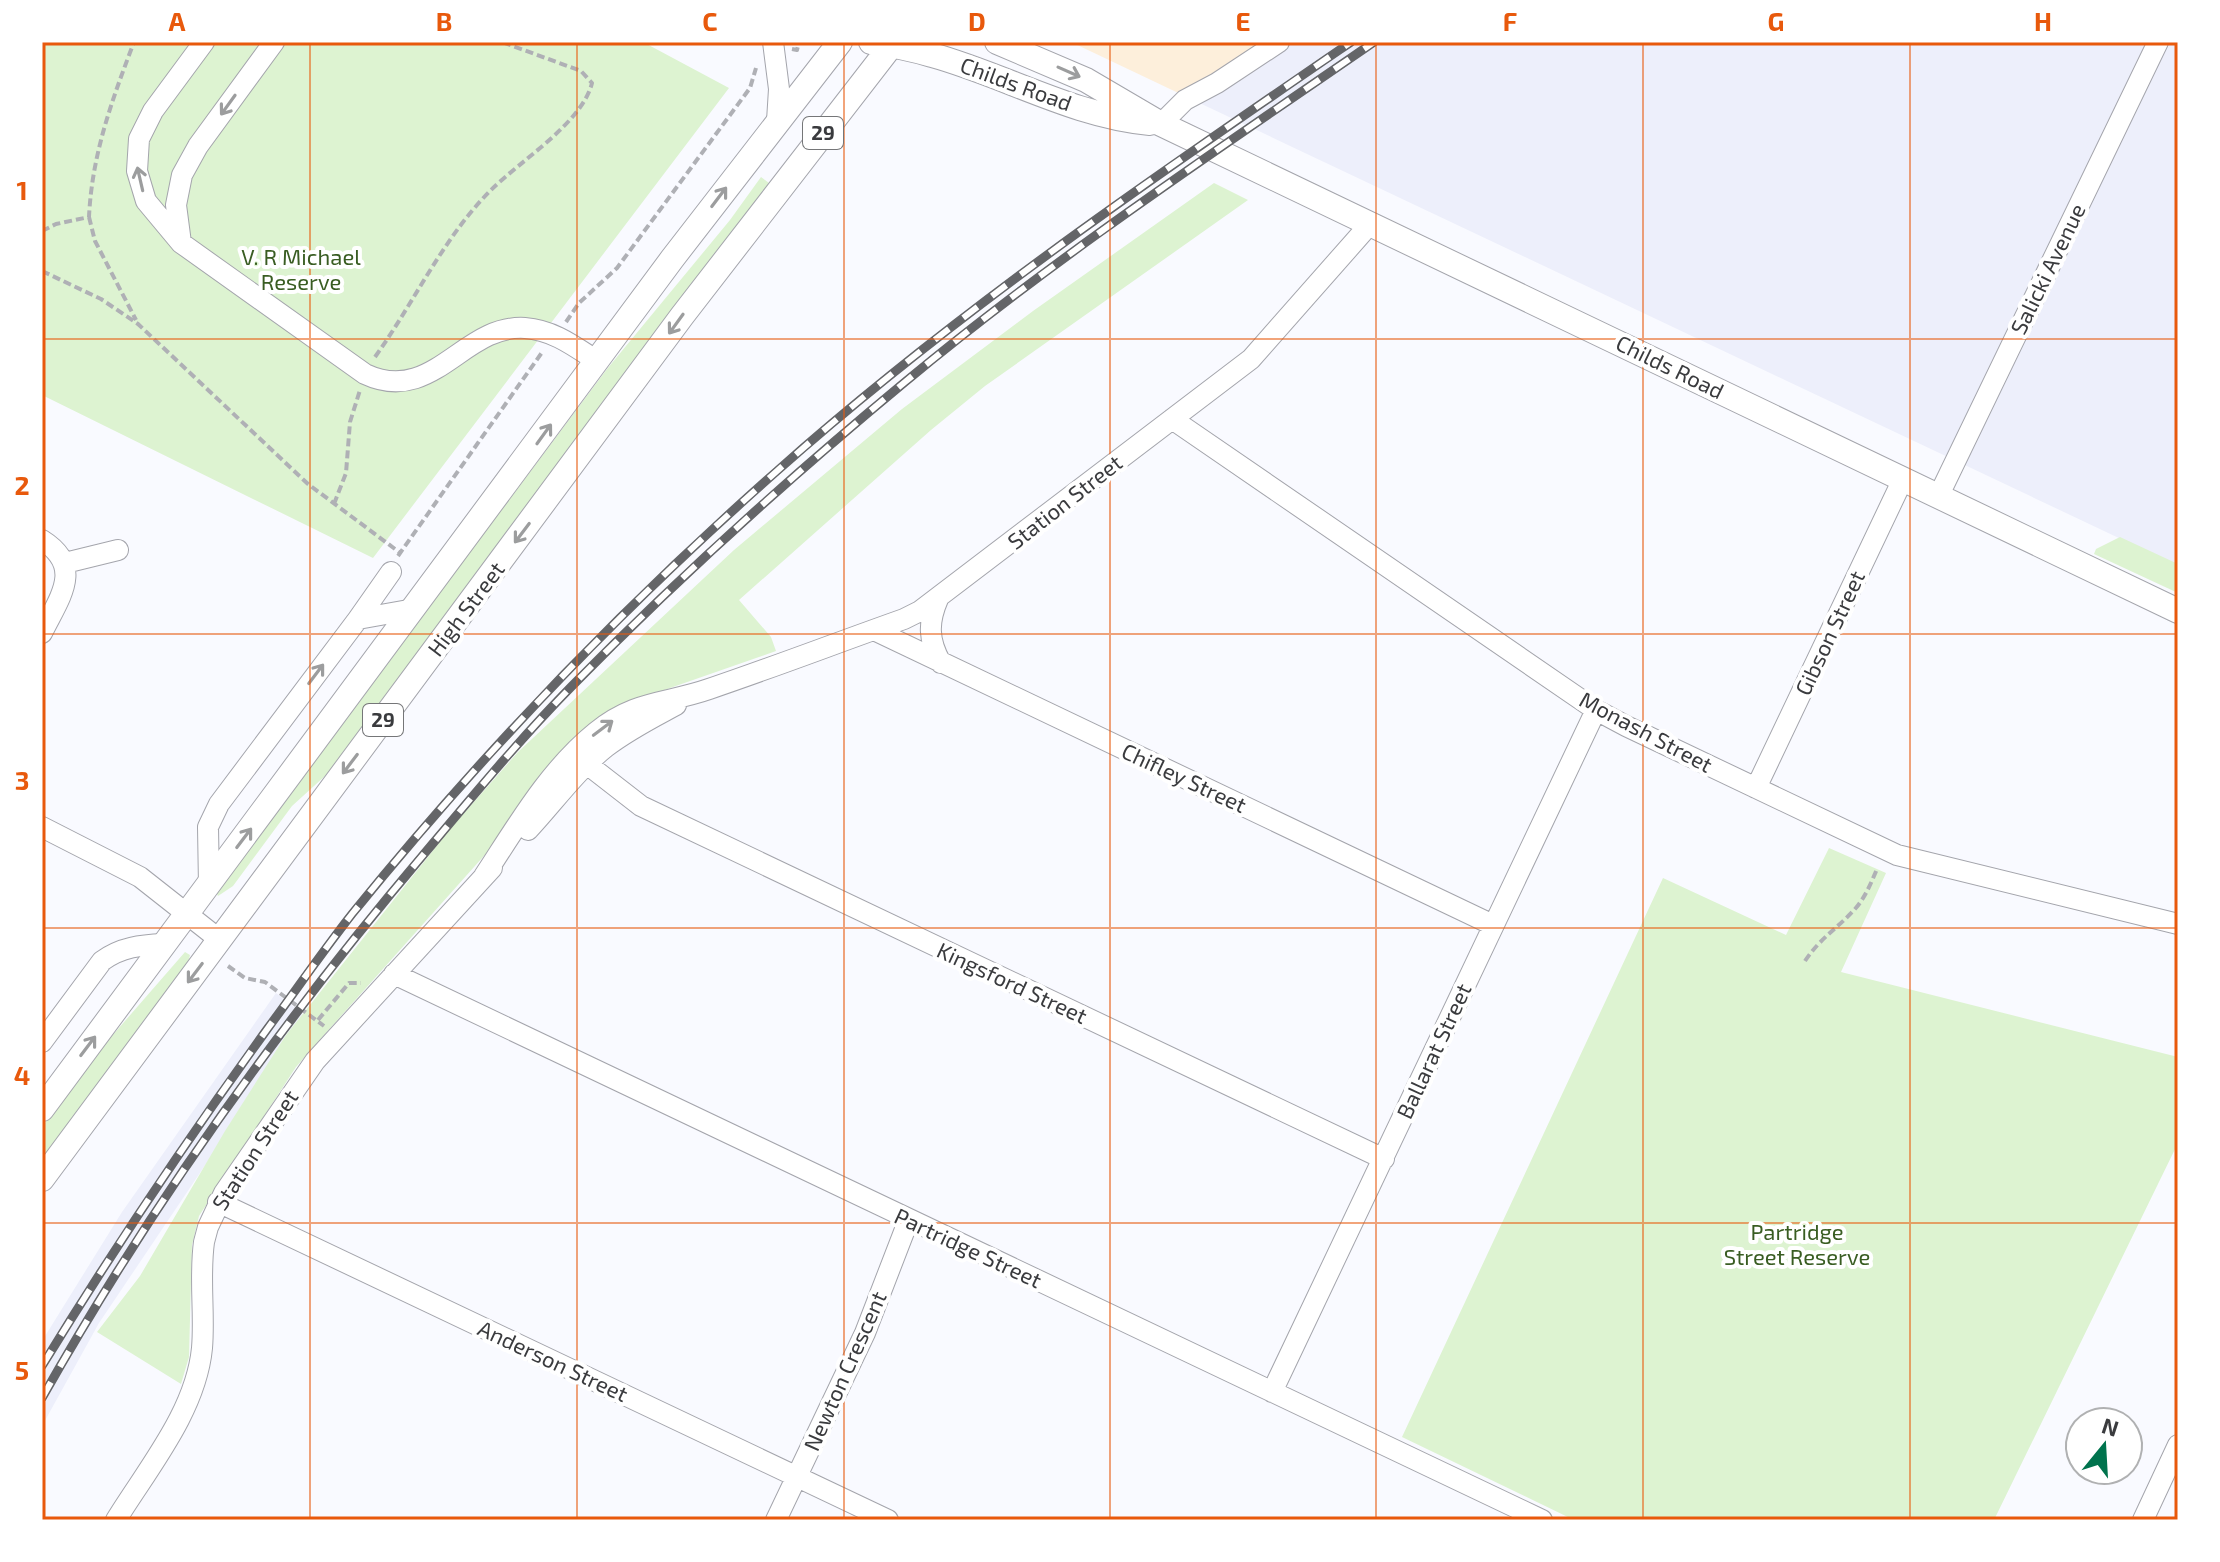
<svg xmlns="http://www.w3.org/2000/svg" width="2220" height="1562" font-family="'Exo 2',sans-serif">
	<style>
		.commercial { fill: #fdefdb }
		.built { fill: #edeffb }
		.green { fill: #ddf3d1 }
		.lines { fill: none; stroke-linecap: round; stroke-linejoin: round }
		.minor-casing { stroke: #a4a5ac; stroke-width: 22 }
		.major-casing { stroke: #a4a5ac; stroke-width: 26 }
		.path { stroke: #afb0b5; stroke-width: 4; stroke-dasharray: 8 4; stroke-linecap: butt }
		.minor { stroke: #fff; stroke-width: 20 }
		.major { stroke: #fff; stroke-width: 24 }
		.rail-casing { stroke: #646568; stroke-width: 9 }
		.rail { stroke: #fff; stroke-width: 6; stroke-dasharray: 18; stroke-linecap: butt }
		.oneway { stroke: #9c9d9e }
		.grid { fill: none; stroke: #e8590c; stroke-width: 2; stroke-opacity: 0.55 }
		.labels { text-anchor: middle; stroke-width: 8; stroke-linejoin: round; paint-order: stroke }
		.shield { fill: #fff; stroke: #757678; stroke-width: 2 }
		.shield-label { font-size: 20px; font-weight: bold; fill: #3a3b3e }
		.street-label { font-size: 22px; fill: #3a3b3e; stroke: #fff }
		.park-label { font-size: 22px; fill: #395d22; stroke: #fff }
		.neatline { fill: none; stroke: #e8590c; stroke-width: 3 }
		.grid-label { font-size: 26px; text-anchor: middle; font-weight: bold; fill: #e8590c }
	</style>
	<rect width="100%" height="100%" fill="#f9faff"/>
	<path class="commercial" d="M1071,42h220l-70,48 -30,9z"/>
	<path class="built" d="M1292,42h886v524l-987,-467 30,-9z
		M276,993l27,21 -17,21 -74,120 -113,168 -57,103v-85l80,-129z"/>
	<path class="green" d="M42,42h601l86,46 -356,470 -331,-163z
		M761,177l8,6 -433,583 -44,40 -59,80 -15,10 -2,-4 391,-523 123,-149z
		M1214,183l34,17 -263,186 -54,44 -192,170 32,37 5,14 -126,44 -159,153 -175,196 -20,23 -97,149 -7,29 -3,112 -8,27 -84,-52 43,-56 85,-145 61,-96 165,-207 67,-76 216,-202 168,-141 131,-98z
		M2120,537l58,27v29l-84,-39 2,-5z
		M1829,848l57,25 -45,99 337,85v86l-184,377h-420l-172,-83 261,-559 123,57z
		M185,952l5,3 -2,8 -146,199v-35l56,-75z"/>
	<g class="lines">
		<defs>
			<path id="minor" d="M204,42l-51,69 -14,28 -2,32 9,30 35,42 184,131c68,32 98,-50 160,-46 28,2 49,18 72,33
				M773,42l6,47 -2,32
				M1161,124l24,-24 32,-17 62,-41
				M181,243l-5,-38 6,-30 16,-29 76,-104
				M1172,419l424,291 30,16 271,129 281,69
				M1939,495l219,-453
				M42,540c43,27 17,58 0,93
				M65,563l53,-13
				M938,599c-10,23 -10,41 3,64
				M358,619l33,-47
				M874,630l619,295
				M575,758l12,6 54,42 743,353
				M1756,788l147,-309
				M42,827l98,50 80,63
				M528,830c26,-28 48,-59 78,-83 22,-17 46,-29 70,-42
				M484,876c33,-50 65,-106 112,-144 39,-32 70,-28 113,-43 65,-22 130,-47 195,-70l16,-8 331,-252 119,-135
				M209,886l-1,-59 11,-23 139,-185 56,-10
				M394,974l1148,546
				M42,1042l60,-81c19,-14 39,-16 62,-17
				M218,1202l670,318
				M1272,1392l324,-682
				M116,1520c32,-52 80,-109 86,-172 3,-35 -3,-70 2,-106l4,-15 16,-34 91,-132 177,-193
				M776,1520l89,-187 44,-114
				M2143,1520l35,-75"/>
			<path id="major" d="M871,42c21,3 41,7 61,13 73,20 141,61 218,68
				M997,42l89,38 75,44 1017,487
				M42,1109l630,-850 168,-217
				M42,1179l640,-863 212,-274"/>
		</defs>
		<use href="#minor" class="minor-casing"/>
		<use href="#major" class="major-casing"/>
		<path class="path" d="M792,49l5,1 2,-8
			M89,217l6,24 41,79
			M42,231l14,-7 33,-7c3,-63 23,-117 45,-175
			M42,271l59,28 37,25 170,160 91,68
			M566,322l13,-19 38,-35 133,-180 6,-20
			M375,357c40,-56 68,-119 116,-167 30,-30 91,-67 101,-107l-11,-12 -79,-29
			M334,504l12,-31 4,-51 10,-32
			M398,556l145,-205
			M1805,961c16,-24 32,-32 50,-52 10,-11 16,-26 22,-40
			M228,966l17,12 20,4 59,44
			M318,1020l31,-37h12"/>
		<use href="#minor" class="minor"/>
		<use href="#major" class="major"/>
		<defs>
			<path id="rail" d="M42,1366c71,-116 146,-228 226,-338 28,-38 55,-77 84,-114 128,-158 272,-308 425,-443 179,-159 377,-294 574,-429
				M42,1398c109,-193 239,-375 382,-544 48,-57 95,-114 147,-167 105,-107 218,-209 334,-305 149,-124 311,-231 469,-340"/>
		</defs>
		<use href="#rail" class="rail-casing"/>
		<use href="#rail" class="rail"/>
	</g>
	<defs><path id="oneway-shaft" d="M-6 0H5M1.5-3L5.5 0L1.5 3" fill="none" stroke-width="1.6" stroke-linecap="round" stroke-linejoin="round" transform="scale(2)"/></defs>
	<g class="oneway">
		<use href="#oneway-shaft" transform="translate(1069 72) rotate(24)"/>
		<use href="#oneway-shaft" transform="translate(228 105) rotate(126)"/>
		<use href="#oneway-shaft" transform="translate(140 179) rotate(-103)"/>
		<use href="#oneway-shaft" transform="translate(719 197) rotate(-53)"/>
		<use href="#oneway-shaft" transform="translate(676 324) rotate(126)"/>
		<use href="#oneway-shaft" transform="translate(544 434) rotate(-54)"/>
		<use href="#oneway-shaft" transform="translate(522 533) rotate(127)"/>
		<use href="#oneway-shaft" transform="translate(316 674) rotate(-53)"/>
		<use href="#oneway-shaft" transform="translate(603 728) rotate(-37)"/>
		<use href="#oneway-shaft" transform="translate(350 764) rotate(127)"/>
		<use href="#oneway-shaft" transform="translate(244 838) rotate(-53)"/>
		<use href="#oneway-shaft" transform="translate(195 973) rotate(127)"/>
		<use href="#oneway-shaft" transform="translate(88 1046) rotate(-53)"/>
	</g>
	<path class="grid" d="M310,42v1478M577,42v1478M844,42v1478M1110,42v1478M1376,42v1478M1643,42v1478M1910,42v1478M42,339h2136M42,634h2136M42,928h2136M42,1223h2136"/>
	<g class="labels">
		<g class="shield">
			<rect x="803" y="117" width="40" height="32" rx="6"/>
			<rect x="363" y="704" width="40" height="32" rx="6"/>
		</g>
		<g class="shield-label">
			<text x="823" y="140">29</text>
			<text x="383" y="727">29</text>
		</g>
		<g class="street-label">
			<text transform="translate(1016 84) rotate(20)" y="8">Childs Road</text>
			<text transform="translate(2048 269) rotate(-64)" y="8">Salicki Avenue</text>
			<text transform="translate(1670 367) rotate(26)" y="8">Childs Road</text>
			<text transform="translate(1065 502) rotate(-38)" y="8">Station Street</text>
			<text transform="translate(466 609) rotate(-53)" y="8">High Street</text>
			<text transform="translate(1830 633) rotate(-65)" y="8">Gibson Street</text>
			<text transform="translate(1646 732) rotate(28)" y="8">Monash Street</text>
			<text transform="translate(1184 778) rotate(25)" y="8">Chifley Street</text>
			<text transform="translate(1012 983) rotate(25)" y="8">Kingsford Street</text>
			<text transform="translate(1434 1051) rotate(-65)" y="8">Ballarat Street</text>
			<text transform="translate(255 1150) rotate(-57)" y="8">Station Street</text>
			<text transform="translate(968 1248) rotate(25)" y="8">Partridge Street</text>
			<text transform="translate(553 1361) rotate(25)" y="8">Anderson Street</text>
			<text transform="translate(845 1371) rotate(-66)" y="8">Newton Crescent</text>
		</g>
		<g class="park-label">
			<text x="301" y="265">V. R Michael<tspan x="301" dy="25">Reserve</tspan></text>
			<text x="1797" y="1240">Partridge<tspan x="1797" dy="25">Street Reserve</tspan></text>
		</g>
	</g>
	<rect width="2220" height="1562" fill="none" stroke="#ffffff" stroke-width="88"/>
	<g transform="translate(2104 1446) rotate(18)"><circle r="38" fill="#ffffff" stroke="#b0b1b2" stroke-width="2"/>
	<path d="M0-6L14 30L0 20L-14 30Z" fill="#00734d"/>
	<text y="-12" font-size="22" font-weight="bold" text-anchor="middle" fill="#3a3b3e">N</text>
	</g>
	<rect x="44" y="44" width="2132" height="1474" class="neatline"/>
	<g class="grid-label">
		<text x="177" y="31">A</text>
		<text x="444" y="31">B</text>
		<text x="710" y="31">C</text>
		<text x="977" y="31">D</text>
		<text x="1243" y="31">E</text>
		<text x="1510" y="31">F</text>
		<text x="1776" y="31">G</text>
		<text x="2043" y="31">H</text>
		<text x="22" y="200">1</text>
		<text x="22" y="495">2</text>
		<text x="22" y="790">3</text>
		<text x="22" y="1085">4</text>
		<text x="22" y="1380">5</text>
	</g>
</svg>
